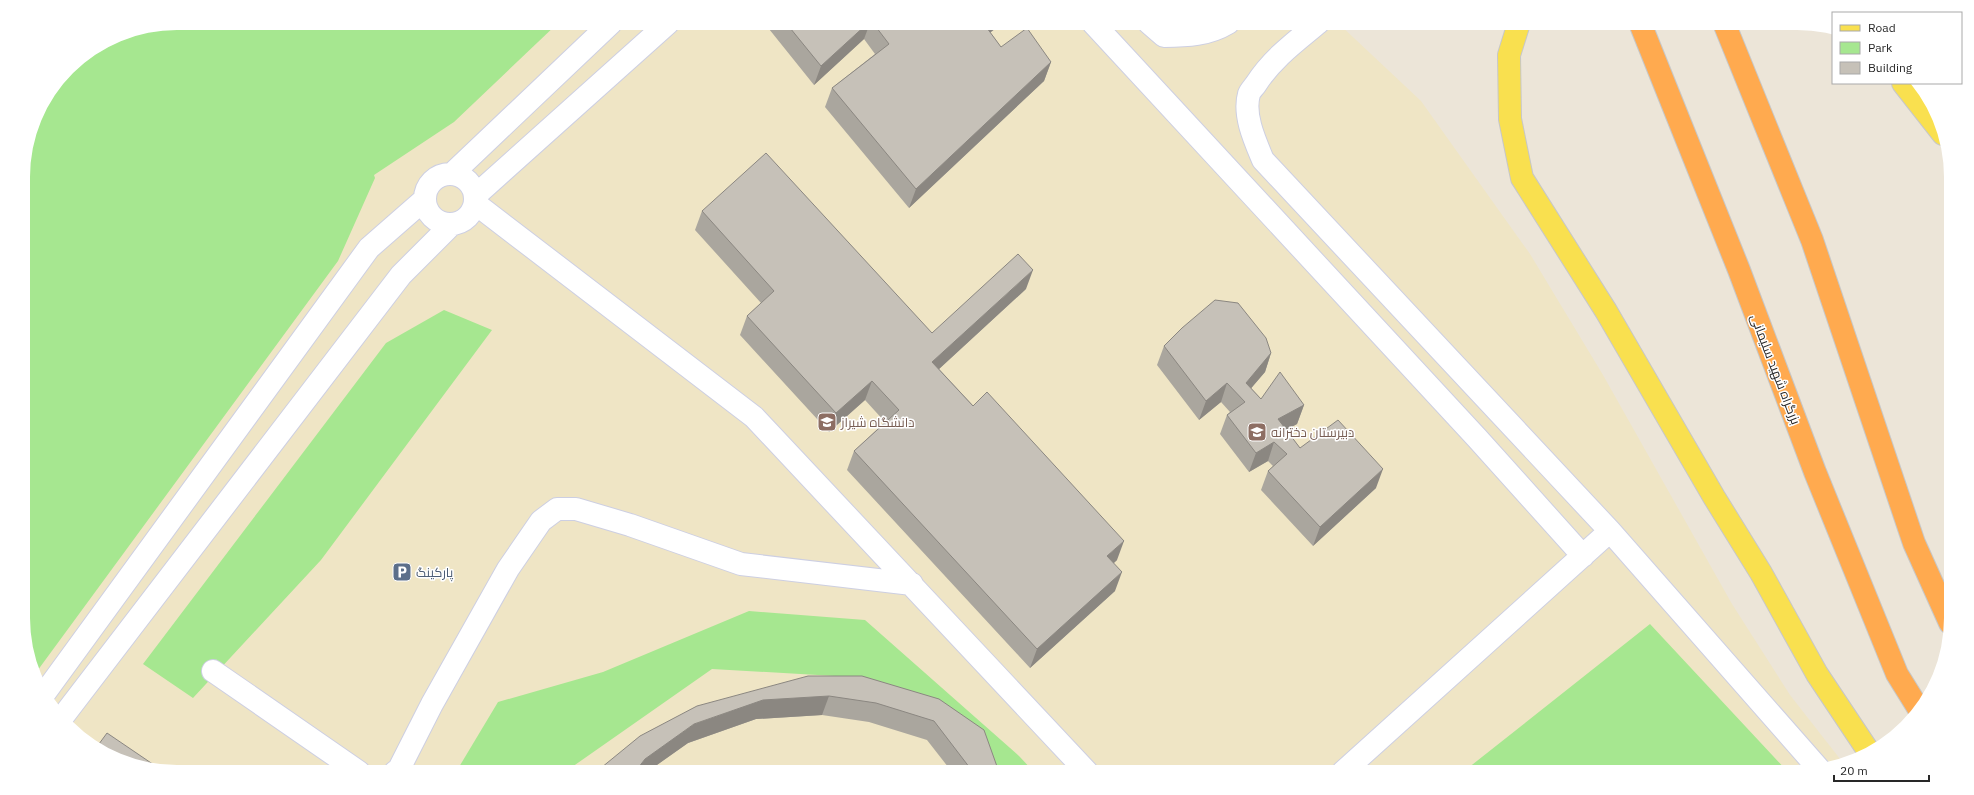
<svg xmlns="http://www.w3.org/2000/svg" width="1974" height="795" font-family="'IBM Plex Sans',Cairo,sans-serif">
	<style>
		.education { fill: #efe5c5 }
		.green { fill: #a6e790 }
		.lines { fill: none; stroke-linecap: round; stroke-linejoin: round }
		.minor-casing { stroke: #cdcfe2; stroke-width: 24 }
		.major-casing { stroke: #c7c7c7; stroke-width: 24 }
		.highway-casing { stroke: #c7c7c7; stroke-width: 24 }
		.minor { stroke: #fff; stroke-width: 22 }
		.major { stroke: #f9e04f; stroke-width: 22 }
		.highway { stroke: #ffaa4f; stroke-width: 22 }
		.wall { fill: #aaa69e }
		.shaded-wall { fill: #8b8781 }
		.building { fill: #c6c1b8; stroke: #8b8781 }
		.labels { text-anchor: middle; stroke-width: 3; stroke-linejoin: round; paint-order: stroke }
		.street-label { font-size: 13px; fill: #282828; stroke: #fff }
		.education-label { font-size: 13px; fill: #785e54; stroke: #fff; text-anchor: start }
		.service-label { font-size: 13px; fill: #4e5e75; stroke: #fff; text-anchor: start }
	</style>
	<rect width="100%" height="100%" fill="#ece5d8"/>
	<path class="education" d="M177,23h1161l83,78 109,153 73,121 129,229 58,91 54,69 -37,8h-1630l-50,-8 -36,-18 -30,-27 -22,-33 -13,-38 -3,-481 16,-58 36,-48 43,-26z"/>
	<path class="green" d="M177,23h381l-104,99 -80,53 1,3 -37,83 -303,413 -9,-26 -3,-481 16,-58 36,-48 43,-26z
		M444,310l48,20 -171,230 -128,138 -50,-34 243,-321z
		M749,611l116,9 154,136 15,16h-52l-130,-95 -140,-8 -140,98 -3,5h-113l42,-70 105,-30z
		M1650,624l138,148h-325z"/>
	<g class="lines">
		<defs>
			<path id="minor" d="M1093,23l384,415 106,118
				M1149,23l15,13c23,0 44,-1 64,-13
				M1318,23c-23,19 -46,36 -62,61 -2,3 -6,7 -7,10 -6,21 6,47 14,66l347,371 209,238
				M425 199a25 25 0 1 1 50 0a25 25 0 1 1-50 0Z
				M452,174l159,-151
				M476,195l192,-172
				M476,204l278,213 333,355
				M213,671l146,101
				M44,694l325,-446 56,-49
				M61,719l340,-444 51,-51
				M395,772l4,-3 33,-65 76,-135 33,-48 16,-12h19l54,16 111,39 171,20
				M1343,772l267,-241"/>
			<path id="major" d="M1519,23l-10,32 1,64 12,59 84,133 108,186 47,76 56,101 52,78
				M1903,83l40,51"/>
			<path id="highway" d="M1640,23l99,247 76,202 82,202 23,37
				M1724,23l88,217 102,303 36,80"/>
		</defs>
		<use href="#minor" class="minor-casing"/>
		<use href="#major" class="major-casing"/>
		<use href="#highway" class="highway-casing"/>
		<use href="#minor" class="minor"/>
		<use href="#major" class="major"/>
		<use href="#highway" class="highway"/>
	</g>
	<path class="wall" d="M766,23h234v2l-10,7 11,15 50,15 -7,19 -135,127 -84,-101 7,-19 43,-34 -11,-15 -50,46 -49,-61z
		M702,211l230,122 94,-44 -87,80 178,191 -3,3 1,28 -85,77 -183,-198 7,-19 31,-29 -20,-22 -36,32 -89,-97 7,-19 14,-13 -66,-73z
		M1164,346l107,7 -6,19 -14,16 10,11 43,6 -7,19 -11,6 14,18 76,40 -63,58 -52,-56 7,-19 5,-5 -5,-5 -19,11 -29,-38 7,-19 3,-3 -9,-10 -22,18 -42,-55z
		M808,676l131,23 60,73h-47l-25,-32 -58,-18 -47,-7 -66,4 -68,24 -41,29h-51z"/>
	<path class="shaded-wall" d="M868,23h2l-6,16 -50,46 7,-19z
		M986,23h14v2l-23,18 7,-19z
		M1051,62l-7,19 -135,127 7,-19z
		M1033,270l-7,19 -100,92 6,-19z
		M1271,353l-6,19 -23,27 4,-16z
		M872,381l-7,19 -36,32 7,-19z
		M1227,383l-6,19 -22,18 7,-19z
		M1304,405l-7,19 -26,14 7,-19z
		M1274,442l-6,19 -19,11 7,-19z
		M1383,469l-7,19 -63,58 7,-19z
		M1124,541l-7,19 -17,15 7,-19z
		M1122,572l-7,19 -85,77 7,-19z
		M829,696l-7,19 -66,4 -68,24 -41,29h-12l10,-13 49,-35 69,-24z"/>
	<path class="building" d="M786,23h82l-47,43z
		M873,23h113l-2,1 17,23 26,-19 24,34 -135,127 -84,-101 57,-44z
		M766,153l166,180 86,-79 15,16 -101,92 41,44 14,-14 137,149 -17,15 15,16 -85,77 -183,-198 45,-41 -27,-29 -36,32 -89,-97 27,-25 -72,-80z
		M1215,300l23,3 28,35 5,15 -25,30 15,16 19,-27 24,33 -26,14 22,29 38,-28 45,49 -63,58 -52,-56 19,-17 -13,-12 -18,11 -29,-38 18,-13 -18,-19 -21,18 -42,-55 18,-18z
		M808,676h54l77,23 45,31 15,42h-26l-39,-51 -58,-18 -47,-7 -66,4 -69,24 -49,35 -10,13h-39l44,-36 57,-30z
		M107,733l53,36 -33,-5 -31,-16z"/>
	<defs>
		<symbol id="university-square" viewBox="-11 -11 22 22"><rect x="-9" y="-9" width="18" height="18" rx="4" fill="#8d6e63" stroke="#fff"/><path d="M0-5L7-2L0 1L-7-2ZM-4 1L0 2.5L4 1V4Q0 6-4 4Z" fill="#fff"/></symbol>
		<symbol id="school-square" viewBox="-11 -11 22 22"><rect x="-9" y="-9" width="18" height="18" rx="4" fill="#8d6e63" stroke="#fff"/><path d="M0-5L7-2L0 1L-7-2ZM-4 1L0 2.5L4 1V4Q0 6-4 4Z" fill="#fff"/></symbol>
		<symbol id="parking-square" viewBox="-11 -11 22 22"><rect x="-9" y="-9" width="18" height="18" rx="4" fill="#5c6f8a" stroke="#fff"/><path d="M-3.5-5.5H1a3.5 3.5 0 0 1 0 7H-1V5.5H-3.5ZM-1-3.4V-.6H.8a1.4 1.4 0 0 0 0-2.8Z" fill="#fff"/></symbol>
	</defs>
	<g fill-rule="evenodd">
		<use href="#university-square" x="816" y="411" width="22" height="22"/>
		<use href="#school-square" x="1246" y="421" width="22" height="22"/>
		<use href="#parking-square" x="391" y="561" width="22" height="22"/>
	</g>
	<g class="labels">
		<g class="street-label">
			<text transform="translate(1776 369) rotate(69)" y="5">بزرگراه شهید سلیمانی</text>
		</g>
		<g class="education-label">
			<text x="841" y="427">دانشگاه شیراز</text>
			<text x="1271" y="437">دبیرستان دخترانه</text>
		</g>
		<g class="service-label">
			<text x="416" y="577">پارکینگ</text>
		</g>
	</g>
	<path d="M0 0H1974V795H0ZM177 30H1797A147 147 0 0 1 1944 177V618A147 147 0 0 1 1797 765H177A147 147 0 0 1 30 618V177A147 147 0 0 1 177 30Z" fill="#fff" fill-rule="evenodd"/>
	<rect x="1832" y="12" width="130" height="72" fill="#ffffff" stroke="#a9a9a9"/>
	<rect x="1840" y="25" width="20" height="6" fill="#f9e04f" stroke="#a9a9a9"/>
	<text x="1868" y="32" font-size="12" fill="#282828">Road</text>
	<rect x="1840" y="42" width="20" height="12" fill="#a6e790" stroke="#a9a9a9"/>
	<text x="1868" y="52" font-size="12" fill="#282828">Park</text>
	<rect x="1840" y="62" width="20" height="12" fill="#c6c1b8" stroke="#a9a9a9"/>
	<text x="1868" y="72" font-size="12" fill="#282828">Building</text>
	<path d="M1834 775v6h95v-6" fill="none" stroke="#282828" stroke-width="2"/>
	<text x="1840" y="775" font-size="12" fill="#282828" stroke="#ffffff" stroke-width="3" paint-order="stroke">20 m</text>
</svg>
